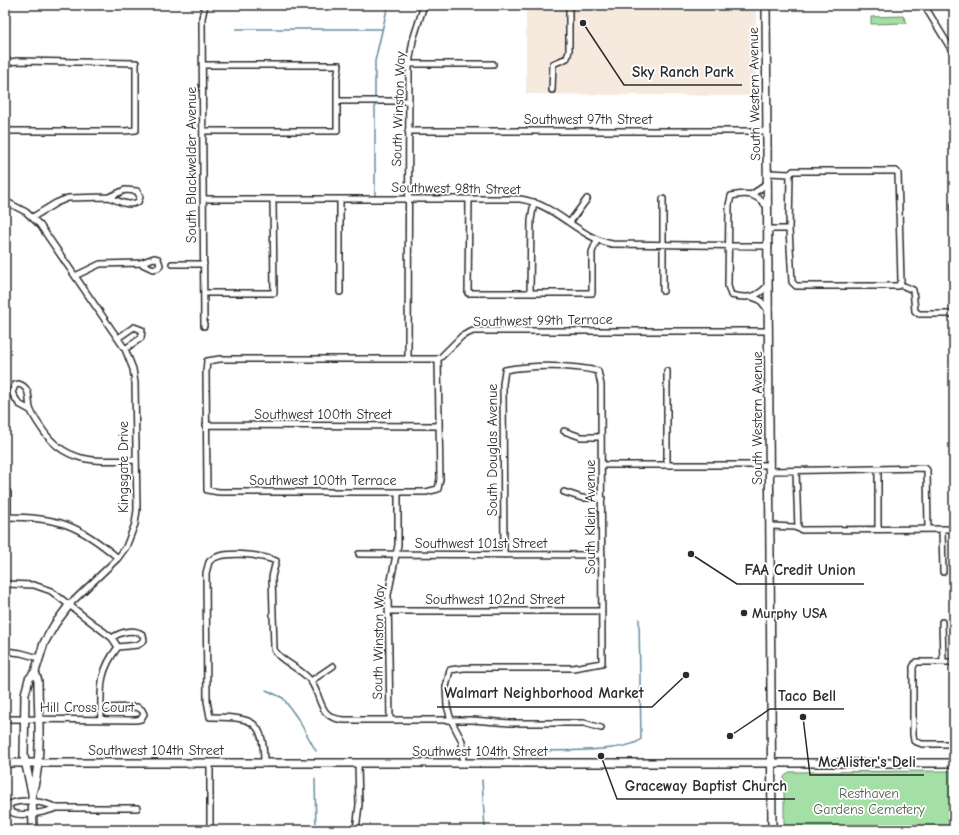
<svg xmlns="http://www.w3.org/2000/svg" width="959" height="835" font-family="'Comic Neue',sans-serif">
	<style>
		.built { fill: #f6e9de }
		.green { fill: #a4e0a6; stroke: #688668 }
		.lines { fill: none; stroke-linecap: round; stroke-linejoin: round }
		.stream { stroke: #638c9e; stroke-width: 1.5 }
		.street-casing { stroke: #2b2b2b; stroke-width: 8 }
		.secondary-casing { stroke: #2b2b2b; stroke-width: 10 }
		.street { stroke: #fff; stroke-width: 5 }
		.secondary { stroke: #fff; stroke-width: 7 }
		.poi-dot { fill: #2b2b2b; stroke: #fff; stroke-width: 1.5 }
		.labels { text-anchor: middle; stroke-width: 3.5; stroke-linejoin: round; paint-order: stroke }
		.street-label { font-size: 14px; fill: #2b2b2b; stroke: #fff }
		.poi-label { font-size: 14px; font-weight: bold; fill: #2b2b2b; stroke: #fff; text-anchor: start }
		.park-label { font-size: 14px; fill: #4f6150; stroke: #fff }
		.leader { fill: none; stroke: #2b2b2b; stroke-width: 1.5 }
		.callout-dot { fill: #2b2b2b; stroke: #fff; stroke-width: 1.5 }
		.callout-label { font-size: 15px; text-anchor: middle; font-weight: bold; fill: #2b2b2b; stroke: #fff; stroke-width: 3.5; stroke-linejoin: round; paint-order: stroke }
	</style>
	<rect width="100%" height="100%" fill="#fff"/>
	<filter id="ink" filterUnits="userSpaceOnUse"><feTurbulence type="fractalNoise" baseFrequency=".025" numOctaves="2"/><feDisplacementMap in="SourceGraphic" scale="8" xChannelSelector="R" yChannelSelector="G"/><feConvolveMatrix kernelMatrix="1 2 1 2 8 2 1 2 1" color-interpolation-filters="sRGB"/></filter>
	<g filter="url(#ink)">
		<path class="built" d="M526,5h230l-1,91 -229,-2z"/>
		<path class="green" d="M903,16l4,7 -36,1v-7z
			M954,771v59h-170v-53l5,-5z"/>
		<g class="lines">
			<path class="stream" d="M236,29h146
				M375,99v-38l13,-56
				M375,195v-92
				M266,690l17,8 15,21 18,32
				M527,754l2,-3c21,-1 99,2 112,-12l-2,-120
				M315,779l1,51
				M482,780l3,50"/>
			<defs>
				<path id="street" d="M924,5l30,49
					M409,64h84
					M203,65h136l-2,14v52h-134
					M5,66v-3l12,-2 119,2v67l-12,1h-119
					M552,90l1,-26 14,-6 2,-7v-46
					M337,101h71
					M408,131h360
					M793,171h103l2,2 3,108 -3,5h-102l-4,-4 -3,-53 1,-55z
					M768,173l22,1
					M752,194l8,-5 7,-7
					M204,199h316c36,5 57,38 92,45l157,2
					M469,199l-1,94h124v-41l5,-12
					M5,201l21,11 14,13 85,124 8,20 2,14 2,127 -2,14 -9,23 -8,11 -48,46
					M954,205v9
					M768,208c-11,-14 -20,-16 -37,-12l-2,9 -1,81 3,9c16,4 26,3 37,-10
					M33,217l23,-14 12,-5 41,-1 16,-7 12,1 3,6 -2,5c-11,5 -19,-1 -29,-5
					M570,222l17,-23
					M769,229h20
					M172,264h32
					M75,276l25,-12 40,-1 14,-5 4,1 2,6 -2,3 -5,1 -13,-6
					M899,284l14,6 2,21 4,3h35
					M663,291v-92
					M340,292v-93
					M204,293h70l-1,-94
					M530,293l1,-73 3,-18
					M752,297l8,3 8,10
					M204,326l-2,-308 3,-13
					M118,338l16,-11 8,3 -1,8 -16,11
					M408,359l1,-295 4,-24 11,-35
					M438,359l2,120 -2,10 -12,3h-207l-12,-2 -1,-118 1,-11 13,-2h217l4,-2 21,-21 11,-5h296
					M667,371v94
					M30,410l-11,-6 -7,-11 3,-8 4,-1c12,4 9,15 11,24 2,7 8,15 12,21 24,36 56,32 94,31
					M206,425l233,1
					M564,431l17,6h20
					M602,465h168
					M770,471l155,-3 2,2 1,59
					M796,471l2,57
					M5,488l3,5v24
					M564,492l18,6h20
					M5,517c52,0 73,7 113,41
					M771,526l23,1 8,3 152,-1
					M878,529v-60
					M942,529l1,43
					M359,554l243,1
					M5,584l29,1 17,6 61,47 6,9
					M389,611h213
					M942,622l1,40
					M5,651l16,2 18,5
					M954,662h-38l-3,5v67l1,7 8,3h32
					M311,681l22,-15
					M5,719l131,1 5,-1 3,-5 -2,-4 -5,-3 -36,1
					M101,719c0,-31 -3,-46 17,-72l20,-2 6,-5 -1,-5c-9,-7 -23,-3 -31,3
					M390,720l-2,-125 10,-50v-53
					M210,764v66
					M264,764c0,-47 -13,-46 -54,-47l-3,-16 -1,-128 3,-11c11,-13 53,-7 67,-1l-4,16 2,72c4,11 27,19 36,31 13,17 7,38 34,40h128l38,3h74l17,5
					M463,764l-1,-23 -11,-21 -4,-14 -1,-19 4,-17 14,-2h109l29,-5 -1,-278 -3,-14c-27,-6 -66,-6 -93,-1l-2,14 1,171
					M57,808c-12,-6 -34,-10 -47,-4l-1,3 2,5c11,6 35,0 46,-4h80
					M356,830l3,-25 -1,-41"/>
				<path id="secondary" d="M766,5l6,825
					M5,763h949
					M32,793c11,-32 6,-78 6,-112l-3,-9
					M33,830l-1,-37 -8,-37 1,-62 4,-15 6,-7 9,-29 11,-19 15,-20"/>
			</defs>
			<use href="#street" class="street-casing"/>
			<use href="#secondary" class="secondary-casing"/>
			<use href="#street" class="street"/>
			<use href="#secondary" class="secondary"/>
		</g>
	</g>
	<circle class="poi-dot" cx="744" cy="613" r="4"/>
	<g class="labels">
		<g class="street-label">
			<text transform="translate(754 94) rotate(-91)" y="5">South Western Avenue</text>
			<text transform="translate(398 109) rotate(-88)" y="5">South Winston Way</text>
			<text x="588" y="124">Southwest 97th Street</text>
			<text transform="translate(191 165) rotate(-90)" y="5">South Blackwelder Avenue</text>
			<text transform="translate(456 188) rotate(1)" y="5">Southwest 98th Street</text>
			<text transform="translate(543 320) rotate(-1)" y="5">Southwest 99th Terrace</text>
			<text x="323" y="419">Southwest 100th Street</text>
			<text transform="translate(757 418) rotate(-90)" y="5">South Western Avenue</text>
			<text transform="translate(492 450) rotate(-90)" y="5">South Douglas Avenue</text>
			<text transform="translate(123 467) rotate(-90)" y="5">Kingsgate Drive</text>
			<text x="323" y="485">Southwest 100th Terrace</text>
			<text transform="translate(590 517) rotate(-90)" y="5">South Klein Avenue</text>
			<text x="481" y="548">Southwest 101st Street</text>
			<text x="495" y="604">Southwest 102nd Street</text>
			<text transform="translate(378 642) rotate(-89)" y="5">South Winston Way</text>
			<text x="87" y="712">Hill Cross Court</text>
			<text x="156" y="755">Southwest 104th Street</text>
			<text x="480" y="756">Southwest 104th Street</text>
		</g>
		<g class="poi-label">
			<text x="752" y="618">Murphy USA</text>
		</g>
		<g class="park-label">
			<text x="869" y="798">Resthaven<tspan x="869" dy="16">Gardens Cemetery</tspan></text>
		</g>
	</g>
	<path class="leader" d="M583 23L624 85H742M691 554L737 584H864M686 675L652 707H437M730 736L770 709H844M803 717L810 775H924M601 756L617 799H795"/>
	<g class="callout-dot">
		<circle cx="583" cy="23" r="4"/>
		<circle cx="691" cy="554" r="4"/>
		<circle cx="686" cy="675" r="4"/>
		<circle cx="730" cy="736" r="4"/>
		<circle cx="803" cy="717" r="4"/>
		<circle cx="601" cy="756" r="4"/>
	</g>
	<g class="callout-label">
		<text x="683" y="77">Sky Ranch Park</text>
		<text x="800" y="575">FAA Credit Union</text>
		<text x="544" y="698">Walmart Neighborhood Market</text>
		<text x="807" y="701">Taco Bell</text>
		<text x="867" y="767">McAlister's Deli</text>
		<text x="706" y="791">Graceway Baptist Church</text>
	</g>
	<rect width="959" height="835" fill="none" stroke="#fff" stroke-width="20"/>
	<rect x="10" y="10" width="939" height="815" fill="none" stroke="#2b2b2b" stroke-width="1.5" filter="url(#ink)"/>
</svg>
